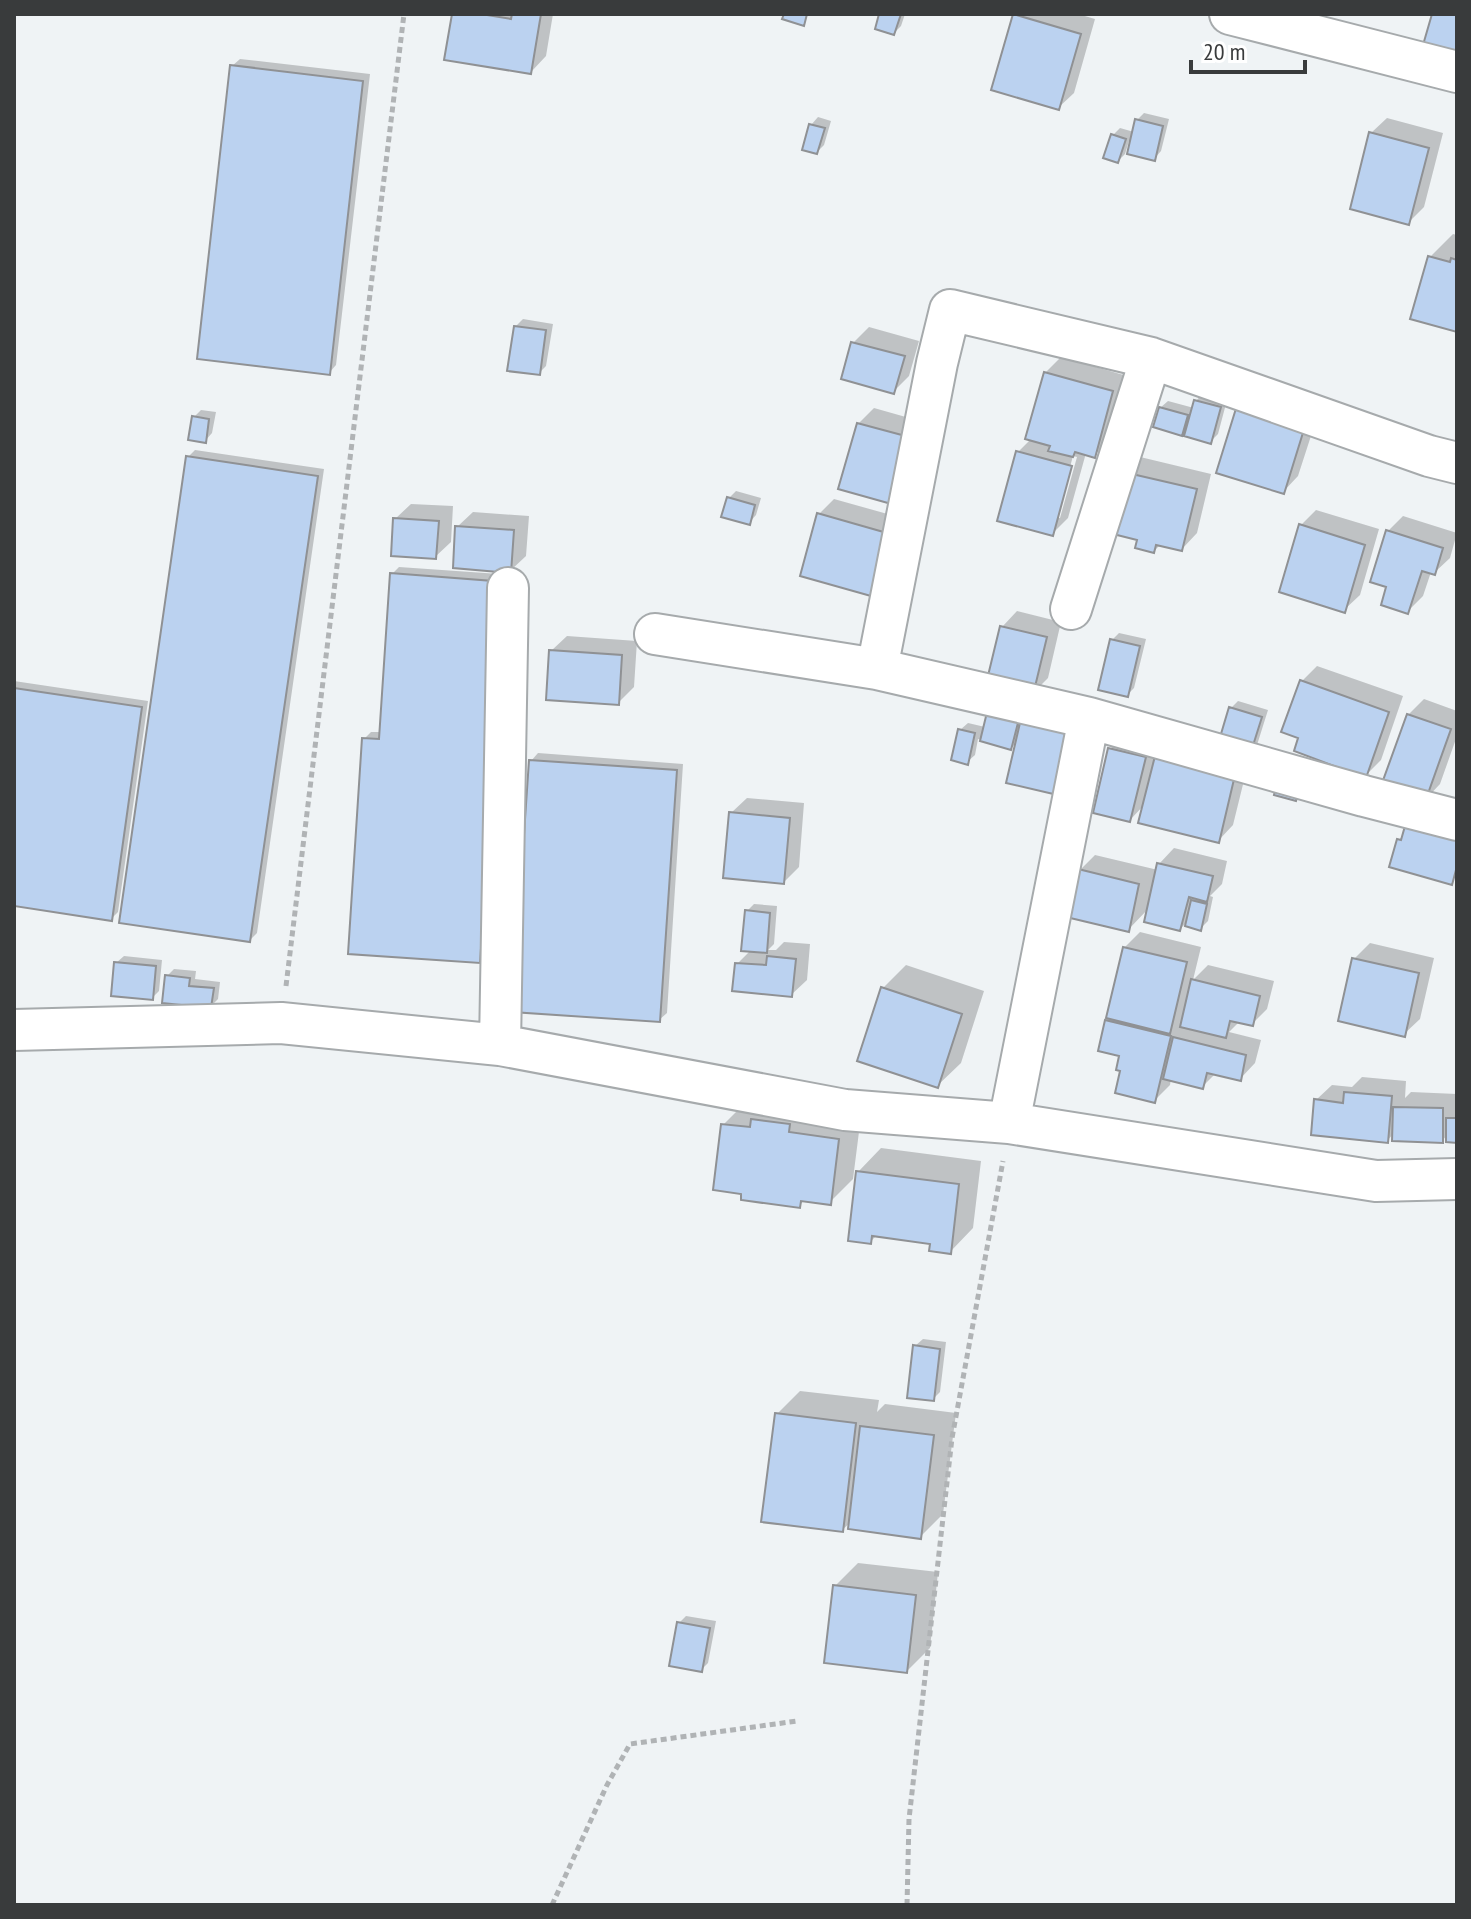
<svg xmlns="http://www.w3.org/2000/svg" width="1471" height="1919" font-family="'PT Sans Narrow',sans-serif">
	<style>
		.shadow { fill: #0003; fill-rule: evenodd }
		.building { fill: #bbd2f0; stroke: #8f9194; stroke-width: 2 }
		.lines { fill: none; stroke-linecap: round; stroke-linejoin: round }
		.minor-casing { stroke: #a6aaac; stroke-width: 44 }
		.path { stroke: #b0b3b5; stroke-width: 5; stroke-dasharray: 6 4; stroke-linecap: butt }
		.minor { stroke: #fff; stroke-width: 40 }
	</style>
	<rect width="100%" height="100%" fill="#eff3f5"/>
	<path class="shadow" d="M454,14h99l-7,42 -15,16z
		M881,14h24l-4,12 -7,7z
		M1016,14h62l17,5 -21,74 -16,15 -43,-93z
		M240,59l130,15 -34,291 -7,8 -97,-307z
		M1144,113l25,6 -8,32 -7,8 -25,-18 -4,13 -7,7 -5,-26 7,-7 14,4 3,-12z
		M818,117l13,4 -7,24 -7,7 -6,-27z
		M1387,118l56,15 -19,74 -15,15 -38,-89z
		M1453,234l4,1v95l-27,-73z
		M523,319l30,5 -7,42 -7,7 -24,-46z
		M869,327l50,14 -10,35 -15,15 -41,-48z
		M1061,357l66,19 -18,64 -15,16 -8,-3 -18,65 -16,16 -34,-82 13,-13 14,-66zM1073,456l4,1 -17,61h-4z
		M1203,393l24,7 -9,34 -7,7 -22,-14 -7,7 -22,-26 8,-7 26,7 2,-7z
		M874,408l53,15 -18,64 -51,-63z
		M1320,408l-22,68 -15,16 -65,-20z
		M201,410l15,2 -4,21 -7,8 -11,-24z
		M195,450l129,19 -67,464 -7,7 -62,-483z
		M1136,456l75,18 -14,59 -15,16 -21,-5 -7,7 -14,-13 -33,-7z
		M736,491l25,7 -5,17 -7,8 -20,-25z
		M834,499l75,21 -17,60 -74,-65z
		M411,504l42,2 -2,36 -16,15 -40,-38z
		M1316,510l63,19 -19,66 -16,15 -43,-85z
		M473,512l56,4 -3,40 -16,15 -53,-44z
		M1403,516l54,17 -7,25 -16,15 -3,-1 -8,24 -15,15 -19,-25 -1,-55z
		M399,567l113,8 -25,379 -8,7 -115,-222 7,-7h10l11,-158z
		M1017,611l44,11 -13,56 -15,15 -31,-66z
		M1119,633l27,6 -12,49 -7,7 -15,-55z
		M567,636l70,5 -3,46 -16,16 -67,-52z
		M1317,666l86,30 -22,64 -16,16 -63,-95z
		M14,681l134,20 -30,211 -7,7 -97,-15z
		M1424,699l33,12v25l-17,48 -15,16 -17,-85z
		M1238,701l30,9 -11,35 -8,15 -16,65 -15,16 -73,-37 -15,16 -20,-71 16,-16 95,8 10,-33z
		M1093,709l-75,32 -7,7 -33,-9 -3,16 -8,7 -7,-32 8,-7 17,4z
		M538,753l145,11 -16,249 -8,7 -128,-259z
		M747,798l57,5 -5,64 -15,15 -53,-69z
		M1174,848l53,13 -5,23 -12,12 3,1 -5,24 -8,8 -15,-5 -5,5 -32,-20 -20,21 -48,-60 15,-15 63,15 1,-6z
		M754,904l23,2 -3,38 -6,6h8l8,-8 26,2 -3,36 -16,15 -54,-31 14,-14 -4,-39z
		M1140,932l61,15 -8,33 15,-15 66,16 -7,28 -15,15 -12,-3 -11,11 32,8 -6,23 -15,16 -24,-6 -13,13 -32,-7 -1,6 -16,16 -31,-31 -2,-15 -14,-34 4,-4 13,-69z
		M1370,943l64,15 -14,61 -16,15 -50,-75z
		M124,956l38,4 -3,31 -7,7 -36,-35z
		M906,965l78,26 -23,72 -24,23 -54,-98z
		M174,969l22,2 -1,8 25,3 -2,17 -7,7 -44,-30z
		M1362,1077l44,4 -1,17 6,-6 46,2v47l-9,-7 -6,7 -48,-8 -7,8 -71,-41 16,-15 20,2z
		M746,1102l115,14 -8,63 -23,23 -25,-3 -6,7 -76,-81z
		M881,1148l100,13 -8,67 -23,24 -18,-10 -55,-7 -6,6 -13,-69z
		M923,1339l23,3 -6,50 -7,7 -18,-53z
		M800,1391l79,9 -2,12 8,-8 71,9 -13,101 -23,23 -69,-15 -9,8 -65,-116z
		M858,1563l80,9 -8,76 -23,23 -72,-85z
		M686,1616l30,5 -8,42 -7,7 -22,-47z"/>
	<path class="building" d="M452,14h29l30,5 1,-5h29l-10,60 -87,-14z
		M784,14h23l-3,12 -22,-7z
		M879,14h22l-7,21 -19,-6z
		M1013,14l68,20 -22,76 -68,-20z
		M1432,14h25v41l-34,-10z
		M230,65l133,16 -33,294 -133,-16z
		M1135,119l28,7 -8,35 -28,-7z
		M809,124l16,4 -8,26 -15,-4z
		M1369,132l60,16 -20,77 -59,-16z
		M1111,134l15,5 -8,24 -15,-5z
		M1428,256l22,6 1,-4 6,2v72l-47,-13z
		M514,326l32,4 -6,45 -33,-4z
		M851,342l54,14 -11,38 -53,-15z
		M1044,372l69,19 -18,67 -20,-6 -2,5 -25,-6 2,-5 -25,-7z
		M1194,400l27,7 -10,37 -27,-8z
		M1238,402l68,21 -22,71 -68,-21z
		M1159,407l29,8 -6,21 -29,-9z
		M192,416l17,3 -3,24 -18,-3z
		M857,423l56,15 -18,67 -57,-16z
		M1016,451l56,15 -19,70 -56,-15z
		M186,456l132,20 -68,466 -131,-19z
		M1119,471l78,18 -15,62 -26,-6 -2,8 -19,-5 2,-8 -32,-8z
		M727,497l28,8 -5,20 -29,-8z
		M817,513l77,22 -16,63 -78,-22z
		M393,518l46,3 -3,38 -45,-3z
		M1299,524l66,21 -20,68 -66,-21z
		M455,526l59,4 -3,43 -58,-5z
		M1386,530l57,18 -8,27 -13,-4 -14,43 -27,-9 5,-18 -16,-5z
		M390,573l116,9 -26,381 -132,-9 14,-216 17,1z
		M1000,626l47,11 -14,58 -47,-11z
		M1110,639l30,7 -12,51 -30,-7z
		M549,650l73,5 -3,50 -73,-5z
		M1300,680l89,32 -23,66 -72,-27 4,-13 -17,-6z
		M14,688l128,19 -30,214 -98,-15z
		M989,704l32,7 -10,39 -31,-9z
		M1229,707l33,10 -12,38 -32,-11z
		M1023,710l56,14 -17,72 -56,-13z
		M1407,714l44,15 -26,73 -44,-16z
		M958,729l17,4 -7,32 -17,-5z
		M1108,748l38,9 -16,65 -37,-9z
		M1155,756l80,19 -16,68 -81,-20z
		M529,760l148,10 -17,252 -148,-10z
		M1279,775l22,6 -5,20 -22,-6z
		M729,812l61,6 -6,66 -61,-6z
		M1457,825v41l-5,19 -63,-18 8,-28 4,1 4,-14z
		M1157,863l56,13 -6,26 -18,-5 -9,34 -36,-9z
		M1078,869l61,15 -10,48 -63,-15z
		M1191,900l16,4 -6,27 -16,-5z
		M745,910l25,3 -3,40 -26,-2z
		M1123,947l64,15 -17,72 -64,-16z
		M767,956l29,3 -4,38 -60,-6 3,-28 31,2z
		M1352,958l67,15 -14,64 -67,-16z
		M114,962l42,4 -3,34 -42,-4z
		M165,975l25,3 -1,8 25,2 -3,20 -49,-5z
		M1191,979l69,17 -7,30 -23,-5 -4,17 -46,-11z
		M881,987l81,27 -24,74 -81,-27z
		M1105,1020l66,16 -16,67 -40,-10 5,-22 -4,-1 3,-14 -21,-5z
		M1173,1037l73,18 -5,26 -34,-8 -4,16 -40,-10z
		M1344,1092l48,4 -4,47 -77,-8 3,-36 29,4z
		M1393,1107l50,1v35l-51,-2z
		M1446,1118h11v25l-11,-1z
		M751,1119l39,5 -1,8 50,7 -8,66 -30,-4 -1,7 -59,-8v-6l-28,-4 8,-66 29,3z
		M856,1171l103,13 -8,70 -22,-3 1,-7 -58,-8 -1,8 -23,-3z
		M913,1345l27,4 -6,52 -27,-3z
		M775,1413l81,10 -13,109 -82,-10z
		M860,1426l74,9 -13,104 -73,-10z
		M833,1585l83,10 -9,78 -83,-10z
		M677,1622l33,6 -8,44 -33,-6z"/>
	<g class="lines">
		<defs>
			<path id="minor" d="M1230,14l227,58
				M1071,609l80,-251
				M655,634l222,35 212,49 275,78 93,24
				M877,669l60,-306 13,-53 201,48 278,98 28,7
				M14,1030l267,-7 219,22 345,65 164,13 367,58 81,-2
				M500,1045l8,-457
				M1009,1123l80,-405"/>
		</defs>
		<use href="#minor" class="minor-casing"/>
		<path class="path" d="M286,986l118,-972
			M552,1905l55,-120 23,-41 167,-23
			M907,1905l2,-86 43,-381 51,-277"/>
		<use href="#minor" class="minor"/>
	</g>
	<rect width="1471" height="1919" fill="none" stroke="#393b3c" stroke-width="32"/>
	<path d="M1191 60v12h114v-12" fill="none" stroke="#393b3c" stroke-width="4"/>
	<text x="1203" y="60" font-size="24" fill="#393b3c" stroke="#ffffff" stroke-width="6" paint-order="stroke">20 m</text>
</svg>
